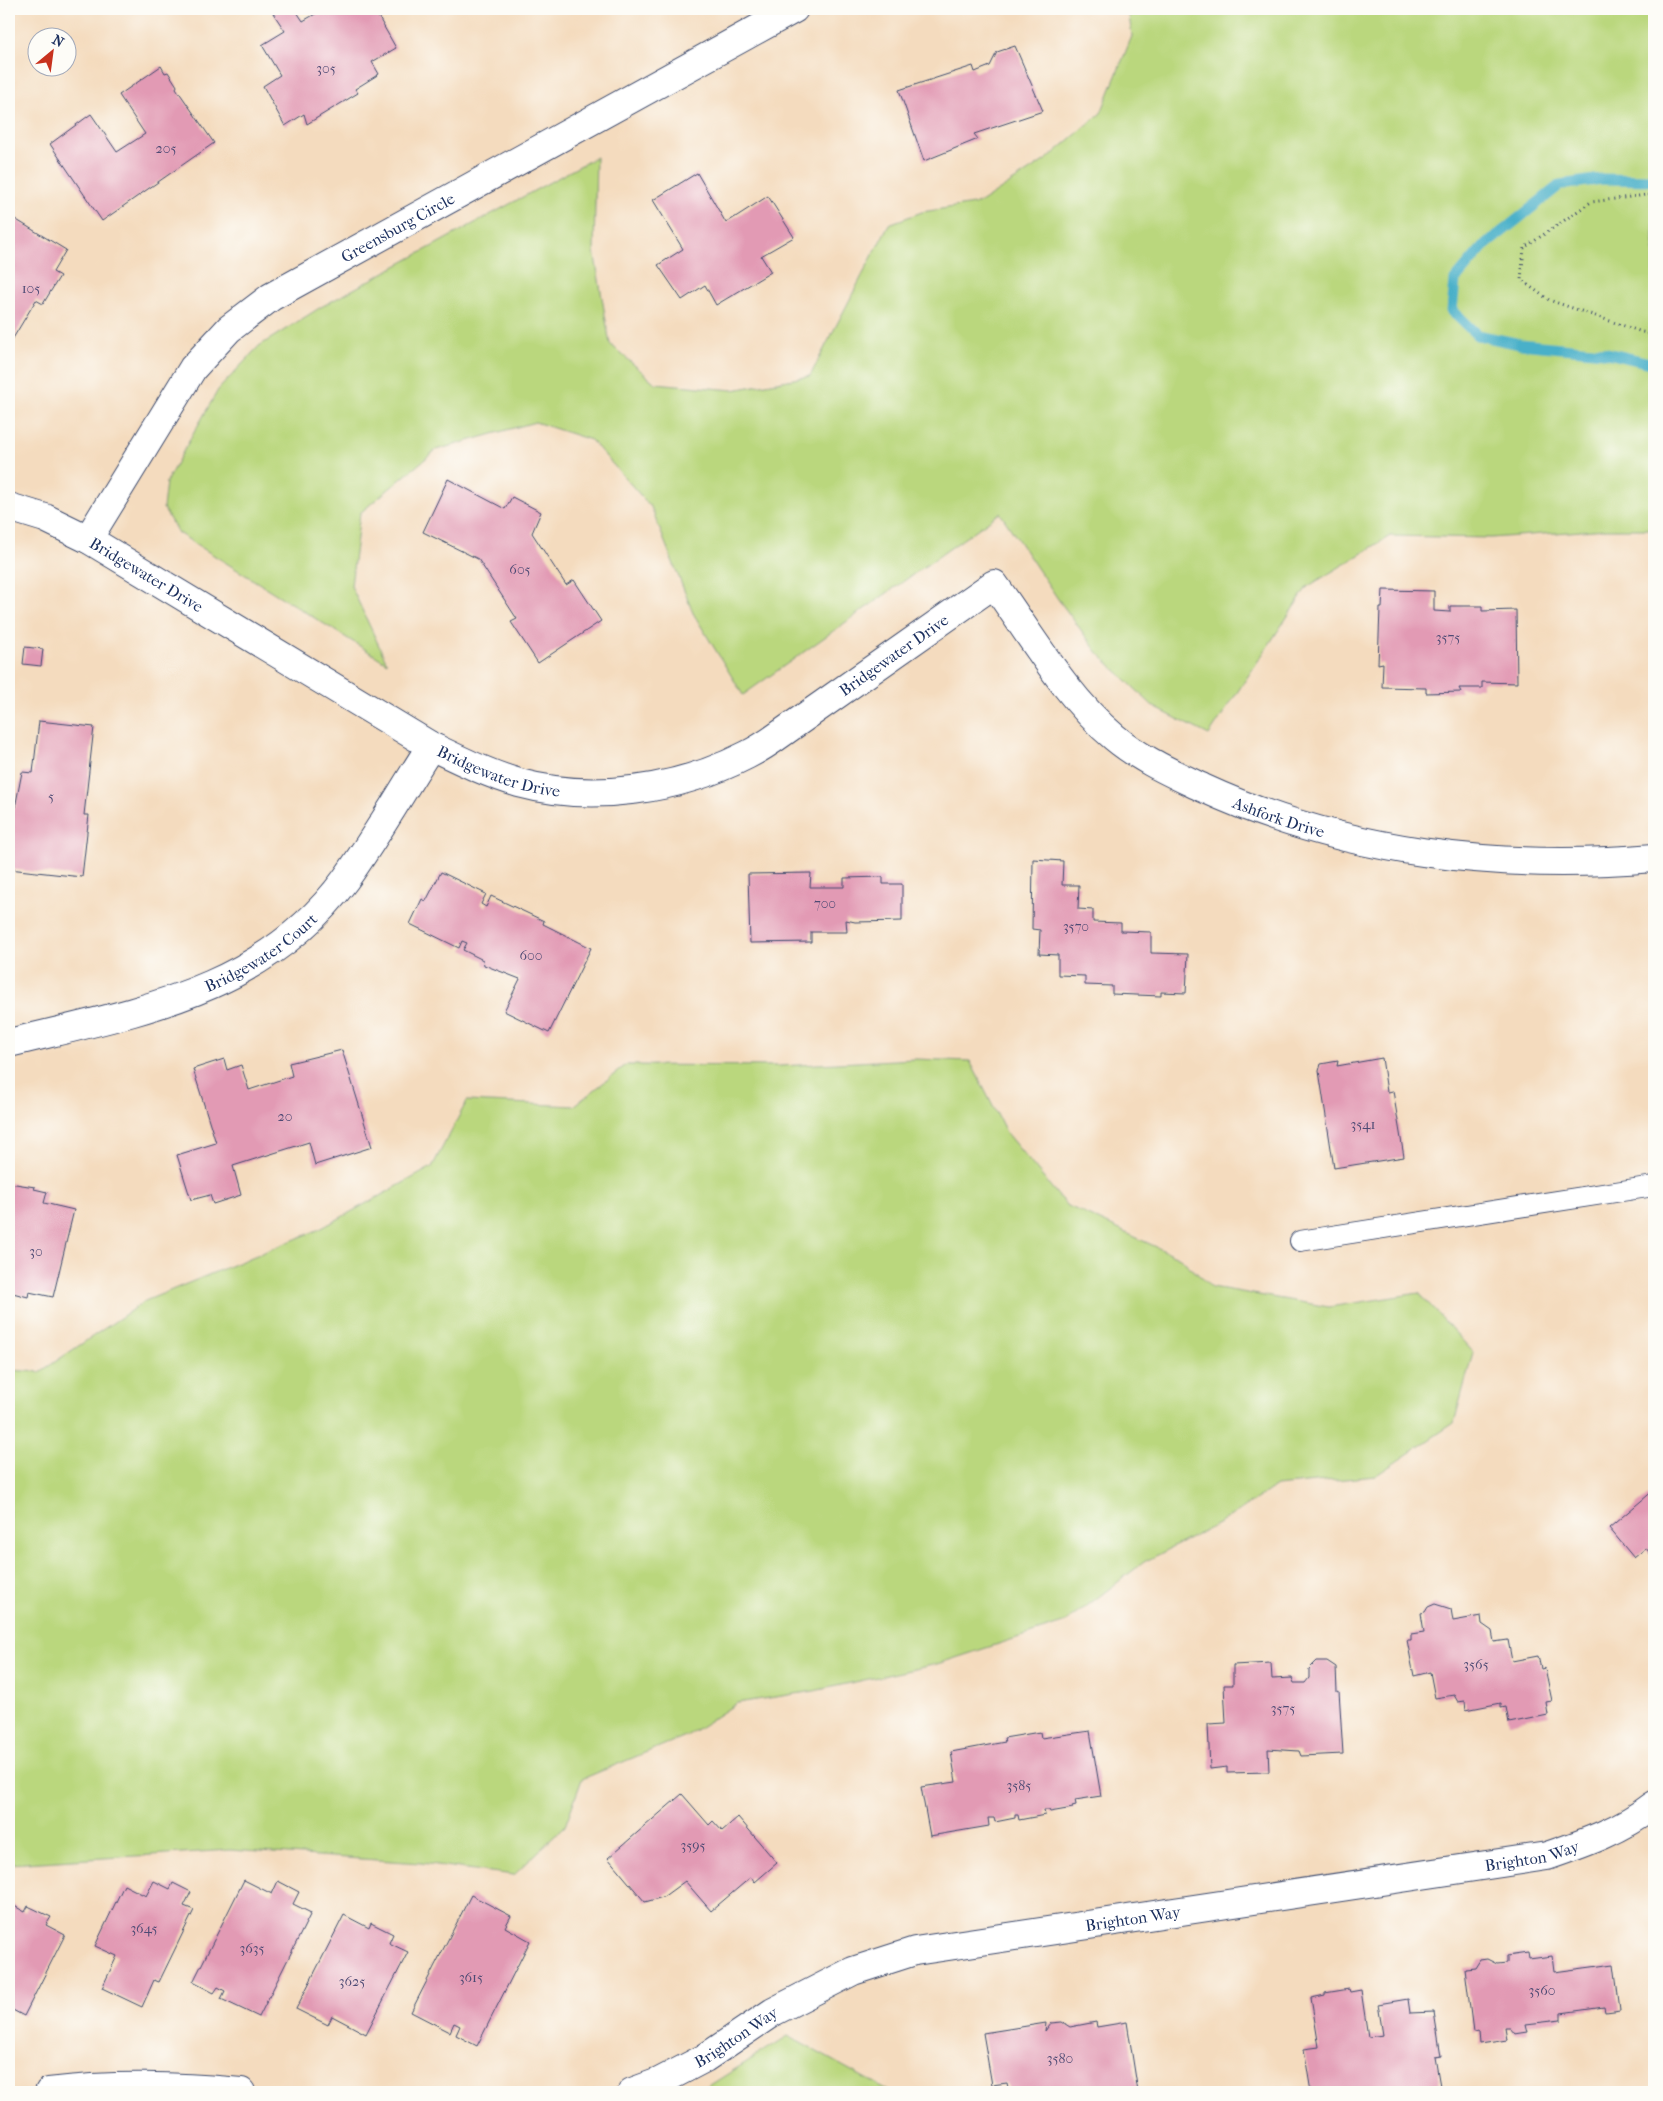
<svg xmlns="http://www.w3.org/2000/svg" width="1663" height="2101" font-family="'IM FELL French Canon',serif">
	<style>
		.green { fill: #bad77d; stroke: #6a836e }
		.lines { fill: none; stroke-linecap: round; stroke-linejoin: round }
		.stream { stroke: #4ab0c9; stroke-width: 11 }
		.building { fill: #e29ab4 }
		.service-casing { stroke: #3c496c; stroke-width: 22 }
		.minor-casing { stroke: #3c496c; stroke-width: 30 }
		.path { stroke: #3c496c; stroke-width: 3; stroke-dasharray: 1 4; stroke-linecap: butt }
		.service { stroke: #fff; stroke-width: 20 }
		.minor { stroke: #fff; stroke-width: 28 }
		.labels { text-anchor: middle; stroke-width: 4; stroke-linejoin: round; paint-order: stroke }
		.number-label { font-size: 14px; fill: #4d4a74 }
		.street-label { font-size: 16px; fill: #1b2f5e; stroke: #fdfcf7 }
	</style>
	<rect width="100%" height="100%" fill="#fdfcf7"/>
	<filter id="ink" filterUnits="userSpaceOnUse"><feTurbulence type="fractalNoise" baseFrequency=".02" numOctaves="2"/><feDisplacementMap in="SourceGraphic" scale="10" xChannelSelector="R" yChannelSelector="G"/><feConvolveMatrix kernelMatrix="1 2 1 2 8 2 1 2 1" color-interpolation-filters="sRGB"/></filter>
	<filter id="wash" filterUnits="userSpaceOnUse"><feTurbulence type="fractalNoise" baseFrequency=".0096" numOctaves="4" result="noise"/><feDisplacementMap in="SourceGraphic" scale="20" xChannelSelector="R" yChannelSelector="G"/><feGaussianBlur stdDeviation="1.12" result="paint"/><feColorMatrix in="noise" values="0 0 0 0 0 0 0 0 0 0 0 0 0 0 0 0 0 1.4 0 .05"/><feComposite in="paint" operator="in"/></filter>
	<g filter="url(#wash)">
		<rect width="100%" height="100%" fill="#f4dbbe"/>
		<path class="green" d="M1128,9h526v520h-47l-116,9 -101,-2 -83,51 -98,148 -55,-28 -56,-54 -40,-54 -58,-86 -257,182 -50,-82 -42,-106 -60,-67 -56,-18 -99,28 -76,63 -9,73 36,77 -209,-130 -15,-25 3,-26 52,-92 41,-44 62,-39 275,-150 -2,94 16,93 45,39 78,7 77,-14 79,-152 33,-12 58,-9 67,-44 54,-46 31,-77z
			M915,1059l55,2 37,73 59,71 114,53 32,29 117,20 90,-14 54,59 -19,71 -79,53 -99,10 -54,36 -78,40 -78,60 -129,42 -123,27 -77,12 -49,32 -106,44 -17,47 -51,49 -93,-12 -191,-13 -221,14v-494l31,2 105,-71 175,-72 112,-62 35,-66 107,5 52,-41 154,1z
			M788,2036l102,56h-191z"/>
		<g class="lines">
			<path class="stream" d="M1654,180l-52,-1 -42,6 -77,62 -28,33 -3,31 25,24 43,9 83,8 51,12"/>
		</g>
		<g id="blocks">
			<path class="building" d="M280,9h15l8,12 14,-8 -2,-4h59l22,39 -24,14 7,12 -24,15 3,4 -51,31 -3,-10 -19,12 -22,-40 17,-11 -18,-30 23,-14 -12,-18z
				M1015,46l28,65 -69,23 4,5 -54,22 -25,-71 74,-24 2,6 15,-6 7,-14z
				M161,66l4,7 3,-1 9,14 -1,2 38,55 -112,78 -52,-77 41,-30 26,38 28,-18 -26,-39z
				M697,173l29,50 42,-27 26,41 -33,19 10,16 -55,33 -11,-20 -23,15 -24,-35 25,-16 -30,-49z
				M10,216l56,34 -13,22 7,4 -17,28 -7,-4 -27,45z
				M448,479l57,30 7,-12 29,15 -9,21 34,52 8,-5 27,41 -63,42 -27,-41 6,-3 -39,-60 -55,-27z
				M1383,590l51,1v20l16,1v-6h32v5l34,-1 1,73 -35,-1v6h-23l2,4 -35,1v-5l-44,-1 1,-24 -5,1 2,-56h2z
				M25,647l18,2 -2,17 -18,-2z
				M39,721l55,6 -10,88h5l-7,62 -73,-8v-62l6,1 7,-36 11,1z
				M1033,859l30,2 -1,24h17l-1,24 15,1v12l28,1v8l30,1v21l37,1 -2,39 -25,-1v4l-49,-2v-8l-27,-1v-9l-27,-1v-20l-19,-1 1,-24 -8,-1z
				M441,872l45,22 -5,10 5,3 5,-11 53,25 -1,3 48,24 -42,85 -45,-22 16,-32 -36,-14 -1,-5 -20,-10 4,-7 -5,-2 -3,7 -49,-24 12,-25 4,2z
				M811,873l-1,14h34v-9l39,-1v7h19v37l-47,1 -9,-2 1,12h-36v10l-61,1 -2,-69z
				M342,1050l30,97 -57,18 -6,-23 -76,24 8,29 -28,9 -3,-9 -19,5 -14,-45 39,-12 -23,-74 31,-10 3,11 14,-5 8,25 43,-14 -3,-13z
				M1382,1058l5,34 6,-1 11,66 -70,11 -15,-97 2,-7 17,-3 -1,5z
				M9,1183l26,4 -1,2 13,3 -3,11 30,7 -21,87 -24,-5 -1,5 -19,-5z
				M1654,1490v69l-8,-11 -12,10 -25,-30z
				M1435,1604l16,5 2,12 28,-5 1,8 10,7 2,11 14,-2 4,21 26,-5 3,13 4,-1 7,33 -6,1 2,13 -39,8 -3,-16 -5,1v-5l-35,7 -1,-9 -7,1 -4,-7 -19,3 -5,-26 -16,4 -7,-36h4v-6l13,-2 -3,-19 4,-1 3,-5z
				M1317,1661h10l9,6 1,25 2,-1 4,63 -42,2 -2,-5 -31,-2 1,23 -42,1v-6l-17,2 -2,-45 18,-1 -2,-38h9v-20l38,-2 1,16 20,-1 2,5h11l4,-5v-9z
				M1090,1731l11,65 -26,4 1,5 -4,1 1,2 -23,4 -1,-2h-5l1,5 -26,5 -1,-5h-3v3l-20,4 -1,-4h-6l1,8 -59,10 -9,-49 35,-5 -5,-30 54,-10 -1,-4 36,-6 1,6z
				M682,1794l27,31 4,-4 9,10 16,-14 39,46 -22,19 -4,-5 -40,34 -26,-30 -22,16 -18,5 -37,-44z
				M244,1880l28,14 6,-13 21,11 -6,12 18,9 -52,104 -38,-18 4,-8 -7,-4 -4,6 -21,-11z
				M154,1881l16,8 3,-6 18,9 -7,14 10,4 -35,72 -5,-2 -12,27 -40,-19 15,-32 -22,-10 29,-61 22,11z
				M471,1895l40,21 -6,11 25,14 -53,105 -21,-11 4,-9 -6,-3 -4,9 -39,-20z
				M9,1903l16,9 3,-6 23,11 -5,8 19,10 -41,81 -15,-8z
				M344,1915l25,13 2,-5 22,11 -4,9 19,9 -42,82 -34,-18 -4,9 -32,-16z
				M1528,1953l1,6 23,-3 2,16 60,-8 6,46 -15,2 -1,-5 -43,6v7l-35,4 2,8 -13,2 -5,-6h-5l2,12 -27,4 -1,-13 -6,1 -8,-63 10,-1 5,-8 7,-1 10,5 10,-1v-7z
				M1349,1989l1,3 11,-2 7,47 15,-2 -5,-31 30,-5 2,14 24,-1 7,44 -6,1 6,35h-130l-7,-43 15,-2 -8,-49 14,-3v-2z
				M1062,2022l8,5 26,-5 1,5 30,-5 11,70h-129l-2,-9 -15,2 -9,-52 63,-10 -1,8 6,-8z"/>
		</g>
	</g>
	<g filter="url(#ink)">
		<use href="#blocks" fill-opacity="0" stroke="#3c496c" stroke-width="1"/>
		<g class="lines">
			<defs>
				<path id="service" d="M1300,1241l354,-55"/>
				<g id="minor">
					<path id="s1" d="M9,507l36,11 43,21 343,207c29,14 57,28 88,37 74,20 160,7 228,-28 12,-6 24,-14 35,-22l212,-149c36,50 73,114 120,153 26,22 58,36 89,51 141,65 298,83 451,70"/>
					<path id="s2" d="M88,539l105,-171 36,-39 42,-32 523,-288"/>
					<path id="s3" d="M9,1043c125,-31 254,-51 336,-163 31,-43 57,-89 86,-134"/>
					<path d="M49,2092c65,-8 126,-6 192,0"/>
					<path id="s4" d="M632,2092l27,-10 46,-24 68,-46 80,-41 62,-20 632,-95c38,-13 75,-26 107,-51"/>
				</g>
			</defs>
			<use href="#service" class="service-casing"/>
			<use href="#minor" class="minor-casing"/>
			<path class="path" d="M1654,194l-63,8 -67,46 -3,32 28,20 93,32 12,2"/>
			<use href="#service" class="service"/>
			<use href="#minor" class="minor"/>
		</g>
	</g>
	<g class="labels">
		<g class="number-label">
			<text x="326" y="73">305</text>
			<text x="166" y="153">205</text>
			<text x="31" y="293">105</text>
			<text x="520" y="574">605</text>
			<text x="1448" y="642">3575</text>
			<text x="51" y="801">5</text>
			<text x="825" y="908">700</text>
			<text x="1076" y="931">3570</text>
			<text x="531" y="960">600</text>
			<text x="285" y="1121">20</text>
			<text x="1363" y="1129">3541</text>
			<text x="36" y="1256">30</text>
			<text x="1476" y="1669">3565</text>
			<text x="1283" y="1713">3575</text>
			<text x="1019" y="1790">3585</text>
			<text x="693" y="1850">3595</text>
			<text x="144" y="1933">3645</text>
			<text x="252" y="1953">3635</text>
			<text x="471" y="1982">3615</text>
			<text x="352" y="1986">3625</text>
			<text x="1542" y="1995">3560</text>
			<text x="1060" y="2063">3580</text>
		</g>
		<g class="street-label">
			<text dy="6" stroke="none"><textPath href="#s2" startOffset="451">Greensburg Circle</textPath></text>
			<text dy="6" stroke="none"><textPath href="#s1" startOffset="154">Bridgewater Drive</textPath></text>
			<text dy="6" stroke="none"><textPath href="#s1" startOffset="994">Bridgewater Drive</textPath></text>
			<text dy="6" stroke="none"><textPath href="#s1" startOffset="559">Bridgewater Drive</textPath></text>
			<text dy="6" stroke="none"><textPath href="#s1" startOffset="1496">Ashfork Drive</textPath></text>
			<text dy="6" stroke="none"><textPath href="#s3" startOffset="270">Bridgewater Court</textPath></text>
			<text dy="6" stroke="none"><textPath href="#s4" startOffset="942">Brighton Way</textPath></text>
			<text dy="6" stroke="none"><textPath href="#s4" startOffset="538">Brighton Way</textPath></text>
			<text dy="6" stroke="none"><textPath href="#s4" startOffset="118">Brighton Way</textPath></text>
		</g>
	</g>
	<rect width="1663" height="2101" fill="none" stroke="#fdfcf7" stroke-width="30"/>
	<g transform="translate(52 52) rotate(29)"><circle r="24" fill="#fdfcf7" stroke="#a3aaba"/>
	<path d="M0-4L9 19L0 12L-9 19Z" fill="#c8321e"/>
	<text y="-8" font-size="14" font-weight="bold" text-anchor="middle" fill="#1b2f5e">N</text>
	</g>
</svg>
